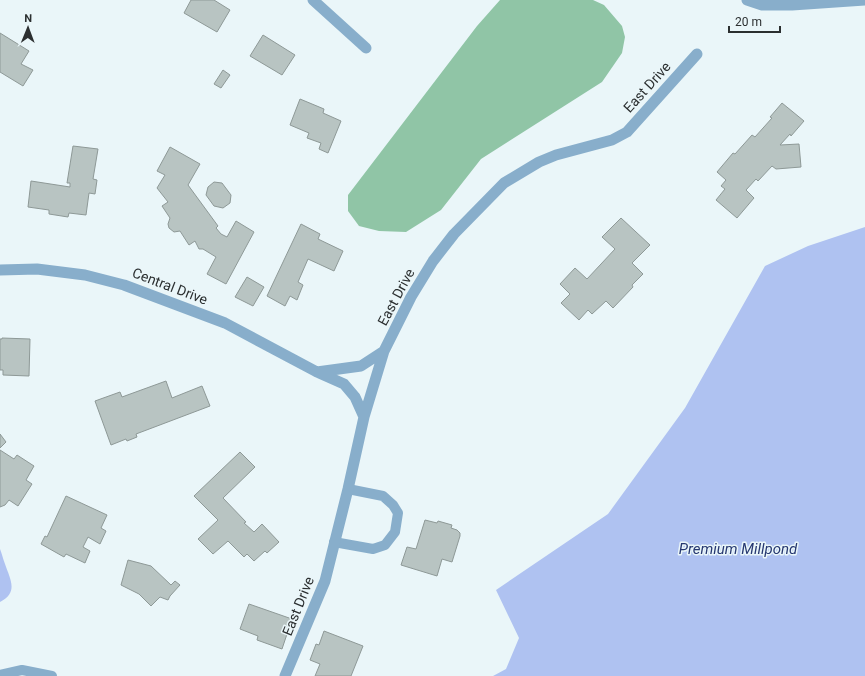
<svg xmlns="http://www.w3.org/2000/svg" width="865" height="676" font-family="Roboto,sans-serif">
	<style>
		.forest { fill: #90c5a6 }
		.water { fill: #afc2f1 }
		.building { fill: #b8c4c2; stroke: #8e9997 }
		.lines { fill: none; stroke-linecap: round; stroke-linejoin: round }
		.service { stroke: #88aecb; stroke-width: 10 }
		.minor { stroke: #88aecb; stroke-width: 11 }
		.labels { text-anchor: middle; stroke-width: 3; stroke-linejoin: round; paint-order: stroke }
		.street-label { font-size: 14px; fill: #2b2f30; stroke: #eaf6f9 }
		.water-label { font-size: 15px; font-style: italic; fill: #263871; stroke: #eaf6f9 }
	</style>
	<rect width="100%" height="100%" fill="#eaf6f9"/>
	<path class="forest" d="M500,0h93l11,5 18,21 3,11 -3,16 -20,29 -121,77 -40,51 -35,22 -27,-1 -20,-5 -11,-15v-16l129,-169z"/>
	<path class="water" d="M865,227v449h-372l13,-7 13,-31 -23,-48 112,-76 77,-106 80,-142 43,-20z
		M0,549c2,5 3,10 5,15 5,15 14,28 -5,38z"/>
	<path class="building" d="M191,0h23l16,10 -13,22 -33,-19z
		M0,33l29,18 -8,13 12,6 -10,16 -23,-14z
		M263,35l32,20 -13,20 -32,-19z
		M223,70l7,5 -9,13 -7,-4z
		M300,99l24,10 -1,4 18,8 -13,32 -9,-4 2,-6 -14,-5 2,-5 -19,-8z
		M782,103l22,18 -13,15 -1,-2 -10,11 19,-1 2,23 -25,2 -4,-3 -14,15 -2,-2 -10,11 8,8 -17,20 -21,-18 9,-11 -4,-3 5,-6 -9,-8 16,-19 2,1 17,-19 3,2 17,-19 -2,-1z
		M73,146l25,3 -5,30 4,1 -2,14 -6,-1 -3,22 -17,-2 -1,4 -19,-3v-4l-21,-3 3,-26 39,6v-4h-3z
		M170,147l30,17 -12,21 30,41 -2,2 5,6 6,3 9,-16 18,11 -28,52 -19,-10 9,-17 -13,-8h-4l-4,-8 -6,4 -9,-14 -6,1 -5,-4 -1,-4 2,-6 -8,-12 6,-4 -11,-14 8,-13 -8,-4z
		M214,182l8,1 9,12 -1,8 -7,5 -9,-2 -8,-11 2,-8z
		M621,218l29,27 -18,18 11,11 -11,11 1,2 -20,21 -7,-7 -14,13 -4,-4 -9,10 -18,-17 9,-9 -10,-10 15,-16 12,11 28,-30 -13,-12z
		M301,224l19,10 -2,5 25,12 -9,20 -26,-12 -10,23 5,3 -6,15 -7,-4 -5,10 -18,-10z
		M247,277l17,10 -11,19 -18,-9z
		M2,338l28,1 -1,37 -26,-1v-5h-3v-31h2z
		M166,381l6,17 30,-12 8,20 -74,28 1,3 -10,4 -1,-2 -15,6 -16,-44 25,-9 2,5z
		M0,434l6,8 -6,6z
		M0,450l14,9 3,-4 17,11 -8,14 6,4 -14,22 -9,-6 -4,5 -5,2z
		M240,452l15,15 -32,31 23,24 -2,1 10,9 8,-8 17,18 -12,11 -2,-2 -11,10 -7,-7 -3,3 -16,-16 -15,13 -15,-15 20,-19 -24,-24z
		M66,496l41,19 -6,13 5,3 -6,13 -12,-7 -5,10 7,4 -5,12 -19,-9 -2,3 -23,-13 4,-8 2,1z
		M425,520l12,3 1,-2 14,4 -1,3 6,2 3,3v3l-8,26 -10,-3 -5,17 -36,-11 6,-18 9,2z
		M128,560l23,6 20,19 4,-4 5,4 -10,11 -2,4 -8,-3 -9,9 -12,-12 -18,-9z
		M249,604l43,15 -10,30 -25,-9 1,-4 -18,-7z
		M324,631l39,15 -12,30h-36l5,-12 -10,-4 6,-16 3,1z"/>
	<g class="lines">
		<path class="service" d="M334,542l39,7 12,-4 10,-13 3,-19 -5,-8 -10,-9 -35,-7
			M0,675l22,-5 30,6"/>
		<path class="minor" d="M313,0l53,48
			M747,0l15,5h30l73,-5
			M0,270l37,-1 48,6 39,10 101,38 92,49 27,12 11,13 9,20
			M317,372l44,-6 23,-15
			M285,676l40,-95 23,-92 16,-72 20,-66 27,-54 22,-36 21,-27 50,-51 35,-21 17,-7 56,-15 15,-8 70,-78"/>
	</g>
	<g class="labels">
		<g class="street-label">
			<text transform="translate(647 87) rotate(-48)" y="5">East Drive</text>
			<text transform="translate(170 286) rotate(21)" y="5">Central Drive</text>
			<text transform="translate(396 297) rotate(-62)" y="5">East Drive</text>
			<text transform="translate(298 606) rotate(-68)" y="5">East Drive</text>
		</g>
		<g class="water-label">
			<text x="738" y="554">Premium Millpond</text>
		</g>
	</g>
	<g transform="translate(28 28) rotate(1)" stroke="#eaf6f9" stroke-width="3" paint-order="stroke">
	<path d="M0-3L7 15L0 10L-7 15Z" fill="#2b2f30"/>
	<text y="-6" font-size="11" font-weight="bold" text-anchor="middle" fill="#2b2f30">N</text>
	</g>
	<path d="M729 26v6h51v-6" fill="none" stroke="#2b2f30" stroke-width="2"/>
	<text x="735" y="26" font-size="12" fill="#2b2f30" stroke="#eaf6f9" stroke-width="3" paint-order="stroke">20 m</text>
</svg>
